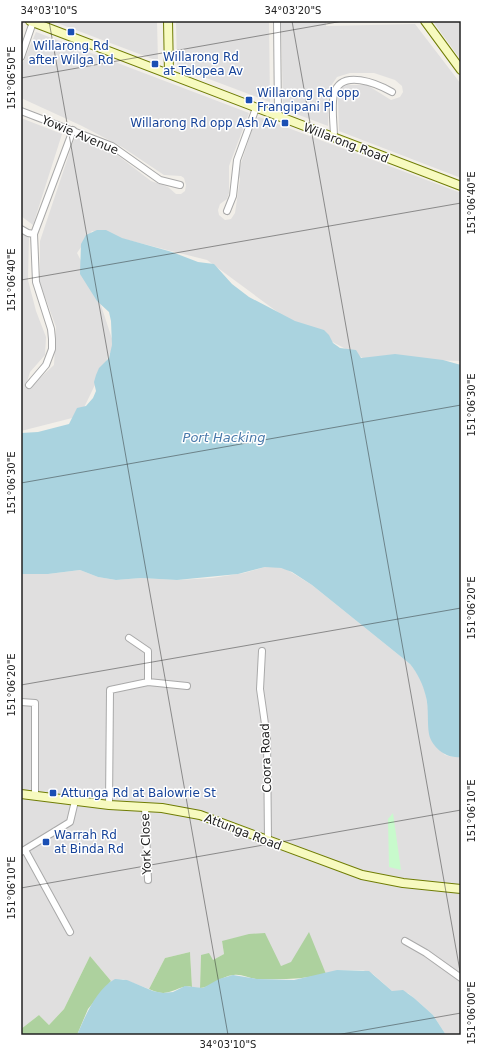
<svg xmlns="http://www.w3.org/2000/svg" width="482" height="1056" font-family="'DejaVu Sans',sans-serif">
	<style>
		.residential { fill: #e0dfdf }
		.forest { fill: #add19e }
		.park { fill: #c8facc }
		.water { fill: #aad3df }
		.lines { fill: none; stroke-linecap: round; stroke-linejoin: round }
		.street-casing { stroke: #a9a9a9; stroke-width: 8 }
		.secondary-casing { stroke: #707d05; stroke-width: 10 }
		.street { stroke: #fff; stroke-width: 6 }
		.secondary { stroke: #f7fabf; stroke-width: 8 }
		.ticks { fill: none; stroke: #222; stroke-width: 1; stroke-opacity: 0.45 }
		.transit-dot { fill: #1a4fb4; stroke: #fff; stroke-width: 1.5 }
		.labels { text-anchor: middle; stroke-width: 3; stroke-linejoin: round; paint-order: stroke }
		.transit-label { font-size: 12px; fill: #164399; stroke: #fff; text-anchor: start }
		.street-label { font-size: 12px; fill: #222; stroke: #fff }
		.water-label { font-size: 13px; font-style: italic; fill: #4a7aab; stroke: #fff }
		.neatline { fill: none; stroke: #222; stroke-width: 1.5 }
		.ticks-label { font-size: 10px; text-anchor: middle; fill: #222 }
	</style>
	<rect width="100%" height="100%" fill="#f2efe9"/>
	<path class="residential" d="M52,21h105l1,40z
		M176,21h93l1,81 -93,-35z
		M281,21h45v5l89,-2 46,60v94l-122,-47 -1,-33 2,-10 4,-3h23l24,15 9,-3 3,-5 -1,-6 -7,-6 -21,-7h-24l-13,4 -8,12 -1,37 -45,-17z
		M433,21h28v39l-19,-26z
		M36,32l213,81 -20,53v27l-2,6 -7,5 -2,6 1,5 6,5 6,-1 4,-6 5,-34 -2,-7 18,-54 3,-1 202,76v168l-98,-3 -80,-42 -76,-56 -115,-29 -15,22 19,37 18,55 -34,71 -59,15v-200l8,6 -1,43 8,31 10,26 -1,18 -15,17 -3,10 3,5 24,-22 2,-38 -16,-44v-42l33,-99 6,-10 33,19 39,30 17,6 8,7h5l4,-3 1,-6 -2,-7 -3,-2 -17,-1 -42,-28 -40,-21 -61,-28v-31z
		M21,118l41,16 -29,91 -12,-9z
		M265,567h11l10,2 26,16 98,79 10,13 5,14 3,17 3,30 14,17 8,2h8v278h-15l-13,-20 -19,-17 -6,-5 -16,-2 -19,-17 -10,-4h-23l-14,4 -9,-19 -36,11 -59,-25 2,13 -11,6 -12,-5 -1,33 -8,-1 -2,-35 -25,6 -16,31 -26,-10 -12,2 -21,-25 -26,53 -15,16 -10,-10 -18,14v-455h27l32,-4 18,7 18,3 25,-2 36,2 35,-2 32,-5z"/>
	<path class="forest" d="M309,932l17,42c-23,5 -45,6 -68,5 -8,0 -16,-5 -24,-4 -14,1 -23,13 -34,13l1,-33 8,-2 4,7 11,-6 -2,-13 27,-7 16,-1 16,33 10,-4z
		M190,952l2,35c-16,-3 -21,13 -43,2l16,-31z
		M90,956l21,25 -23,28 -11,26h-56v-6l18,-14 10,10 15,-16z"/>
	<path class="park" d="M393,813l8,57 -12,-3 -1,-48z"/>
	<path class="water" d="M97,230h9l16,8 50,14 26,10 16,2 18,20 17,13 46,24 29,9 5,5 4,8 7,5 16,2 5,8 34,-4 48,6 18,5v392c-14,2 -29,-9 -32,-23 -2,-12 0,-25 -3,-37 -3,-13 -8,-23 -16,-33l-98,-79 -20,-13 -11,-4 -16,-1 -27,7 -61,6 -36,-2 -25,2 -18,-3 -18,-7 -32,4h-27v-141l17,-1 31,-8 8,-16 9,-2 7,-8 3,-7 -2,-9 2,-7 3,-7 10,-10 3,-13 -1,-24 -2,-9 -12,-11 -17,-27 1,-30 5,-9z
		M337,970l32,1 23,20 11,-1 11,8 19,17 13,20h-369c8,-18 19,-46 38,-56l12,1 26,11 10,2 10,-1 12,-6 18,2 16,-9 14,-4 24,4 37,1z"/>
	<g class="lines">
		<defs>
			<path id="street" d="M277,21l1,95
				M21,57l12,-35
				M21,111l91,35 48,34 20,5
				M334,138c0,-14 -3,-31 0,-44 7,-26 44,-10 58,-2
				M227,211l6,-15 4,-36 19,-52
				M21,229l7,4 6,1
				M29,385l17,-20 6,-16v-10l-1,-10 -15,-47 -2,-48 39,-104
				M262,651l-2,38 7,49 1,103
				M148,682l39,4
				M21,702l14,1v93
				M109,805l1,-115 38,-8v-31l-19,-13
				M145,807l3,73
				M25,850l45,82
				M21,852l49,-30 5,-21
				M405,941l21,12 35,25"/>
			<path id="secondary" d="M30,21l431,165
				M168,21l1,53
				M425,21l36,49
				M21,794l88,11 53,3 38,7 162,60 41,8 58,6"/>
		</defs>
		<use href="#street" class="street-casing"/>
		<use href="#secondary" class="secondary-casing"/>
		<use href="#street" class="street"/>
		<use href="#secondary" class="secondary"/>
	</g>
	<path class="ticks" d="M49,21l179,1014M292,21l169,956M21,78l322,-57M21,280l440,-77M21,483l440,-78M21,685l440,-77M21,888l440,-78M336,1035l125,-22"/>
	<g class="transit-dot">
		<rect x="67" y="28" width="8" height="8" rx="2"/>
		<rect x="151" y="60" width="8" height="8" rx="2"/>
		<rect x="245" y="96" width="8" height="8" rx="2"/>
		<rect x="281" y="119" width="8" height="8" rx="2"/>
		<rect x="49" y="789" width="8" height="8" rx="2"/>
		<rect x="42" y="838" width="8" height="8" rx="2"/>
	</g>
	<g class="labels">
		<g class="transit-label">
			<text x="71" y="50" text-anchor="middle">Willarong Rd<tspan x="71" dy="14">after Wilga Rd</tspan></text>
			<text x="163" y="61">Willarong Rd<tspan x="163" dy="14">at Telopea Av</tspan></text>
			<text x="257" y="97">Willarong Rd opp<tspan x="257" dy="14">Frangipani Pl</tspan></text>
			<text x="277" y="127" text-anchor="end">Willarong Rd opp Ash Av</text>
			<text x="61" y="797">Attunga Rd at Balowrie St</text>
			<text x="54" y="839">Warrah Rd<tspan x="54" dy="14">at Binda Rd</tspan></text>
		</g>
		<g class="street-label">
			<text transform="translate(80 135) rotate(23)" y="4">Yowie Avenue</text>
			<text transform="translate(346 143) rotate(21)" y="4">Willarong Road</text>
			<text transform="translate(266 758) rotate(-92)" y="4">Coora Road</text>
			<text transform="translate(243 832) rotate(21)" y="4">Attunga Road</text>
			<text transform="translate(146 844) rotate(-92)" y="4">York Close</text>
		</g>
		<g class="water-label">
			<text x="224" y="442">Port Hacking</text>
		</g>
	</g>
	<rect width="482" height="1056" fill="none" stroke="#ffffff" stroke-width="44"/>
	<rect x="22" y="22" width="438" height="1012" class="neatline"/>
	<g class="ticks-label">
		<text x="49" y="14">34°03'10"S</text>
		<text x="293" y="14">34°03'20"S</text>
		<text transform="translate(11 78) rotate(-90)" y="4">151°06'50"E</text>
		<text transform="translate(471 203) rotate(-90)" y="4">151°06'40"E</text>
		<text transform="translate(11 280) rotate(-90)" y="4">151°06'40"E</text>
		<text transform="translate(471 405) rotate(-90)" y="4">151°06'30"E</text>
		<text transform="translate(11 483) rotate(-90)" y="4">151°06'30"E</text>
		<text transform="translate(471 608) rotate(-90)" y="4">151°06'20"E</text>
		<text transform="translate(11 685) rotate(-90)" y="4">151°06'20"E</text>
		<text transform="translate(471 811) rotate(-90)" y="4">151°06'10"E</text>
		<text transform="translate(11 888) rotate(-90)" y="4">151°06'10"E</text>
		<text transform="translate(471 1013) rotate(-90)" y="4">151°06'00"E</text>
		<text x="228" y="1048">34°03'10"S</text>
	</g>
</svg>
